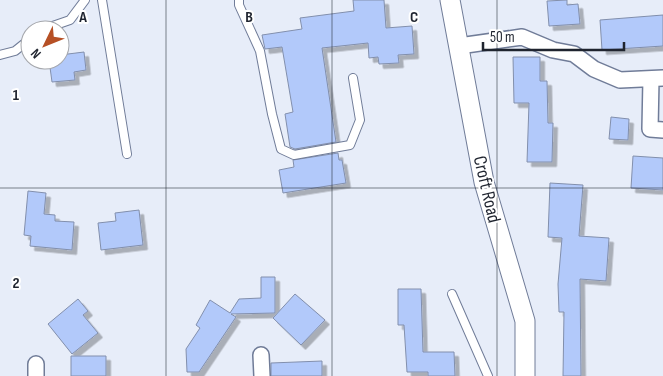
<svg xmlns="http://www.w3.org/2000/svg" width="663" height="376" font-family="'Sofia Sans Condensed',sans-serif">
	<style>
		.building { fill: #b2c9fa; stroke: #828fac; filter: url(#shadow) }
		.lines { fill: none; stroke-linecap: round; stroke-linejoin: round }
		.service-casing { stroke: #707c98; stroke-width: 10 }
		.minor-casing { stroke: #707c98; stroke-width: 18 }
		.tertiary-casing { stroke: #707c98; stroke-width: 21 }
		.service { stroke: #fff; stroke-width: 8 }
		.minor { stroke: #fff; stroke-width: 15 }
		.tertiary { stroke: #fff; stroke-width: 19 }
		.grid { fill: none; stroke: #1f242f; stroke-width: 1; stroke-opacity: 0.55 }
		.labels { text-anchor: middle; stroke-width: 4; stroke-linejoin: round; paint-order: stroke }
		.street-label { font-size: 19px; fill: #1f242f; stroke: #fff }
		.grid-label { font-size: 16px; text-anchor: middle; font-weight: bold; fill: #1f242f; stroke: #fff; stroke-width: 4; stroke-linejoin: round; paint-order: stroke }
	</style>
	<defs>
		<filter id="shadow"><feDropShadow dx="4.5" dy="4.5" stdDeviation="0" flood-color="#0004"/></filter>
	</defs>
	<rect width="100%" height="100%" fill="#e7edf9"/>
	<path class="building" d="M353,0h31l2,28 26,-2 2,28 -16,1 1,8 -20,1 -1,-7 -9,1 -1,-15 -46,5 14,94 -41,7 -5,-2 -5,-33 8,-2 -11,-65 -17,2 -3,-14 40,-6 -2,-11 54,-7z
		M567,0v5l11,-1 2,20 -31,2 -2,-25z
		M663,15v31l-61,4 -2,-30z
		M84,52l2,18 -12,2 1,8 -23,2 -3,-22h11v-5z
		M513,57h27v24h7l1,42h5l-1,39h-25l2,-59h-15z
		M611,117l18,2 -1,21 -19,-1z
		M338,153l1,7h3l4,23 -63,10 -4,-23 15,-3 -1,-7z
		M633,156l30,2v32l-32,-2z
		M550,183l33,2 -4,51 30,2 -3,43 -26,-2 1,97h-18l1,-64h-5l-1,-28 4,-46 -14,-1z
		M28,191l18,2 -2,21 11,1v6l19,1 -2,28 -42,-4 1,-10 -7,-1z
		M139,210l4,35 -42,5 -3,-27 18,-2 -1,-8z
		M261,277h14v36l-44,1 5,3 -37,55h-12l-1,-23 14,-21 -4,-3 14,-25 20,13 9,-14 22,-1z
		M398,289h23l2,63h31l1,24h-27v-4h-21l-3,-47h-6z
		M295,294l30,26 -24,25 -28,-27z
		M78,299l10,12 -5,4 15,18 -26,21 -24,-30z
		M71,356h35v20h-35z
		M322,361v15h-51v-13z"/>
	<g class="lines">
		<defs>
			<path id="service" d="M102,0l25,154
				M239,0v5l21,46 12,63 9,35 13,6 56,-10 10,-25 -7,-42
				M41,30l29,-10 15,-20
				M0,55l15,-4 15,-12
				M452,294l36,82"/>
			<path id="minor" d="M459,46l63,-9 31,13 21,4 20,15 26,11 43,-2
				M651,79l-1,50 13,1
				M261,355l1,21
				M36,364v12"/>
			<path id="tertiary" d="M450,0l34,182 41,139v55"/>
		</defs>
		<use href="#service" class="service-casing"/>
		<use href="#minor" class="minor-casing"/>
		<use href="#tertiary" class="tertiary-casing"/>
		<use href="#service" class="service"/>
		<use href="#minor" class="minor"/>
		<use href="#tertiary" class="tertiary"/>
	</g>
	<path class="grid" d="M166,0v376M332,0v376M497,0v376M0,188h663"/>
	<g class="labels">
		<g class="street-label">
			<text transform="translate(488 189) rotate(77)" y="7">Croft Road</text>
		</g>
	</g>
	<g class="grid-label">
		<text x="83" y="22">A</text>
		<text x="249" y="22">B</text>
		<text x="414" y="22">C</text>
		<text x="16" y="100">1</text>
		<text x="16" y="288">2</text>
	</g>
	<g transform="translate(45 45) rotate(227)"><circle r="24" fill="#ffffff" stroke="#a5a7ac"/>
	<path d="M0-4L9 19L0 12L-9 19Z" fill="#b65025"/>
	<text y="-8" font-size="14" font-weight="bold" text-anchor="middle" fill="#1f242f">N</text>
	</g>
	<path d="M483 42v8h141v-8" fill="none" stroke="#1f242f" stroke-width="2.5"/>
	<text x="490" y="42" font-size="15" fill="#1f242f" stroke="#ffffff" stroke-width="4" paint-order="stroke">50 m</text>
</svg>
